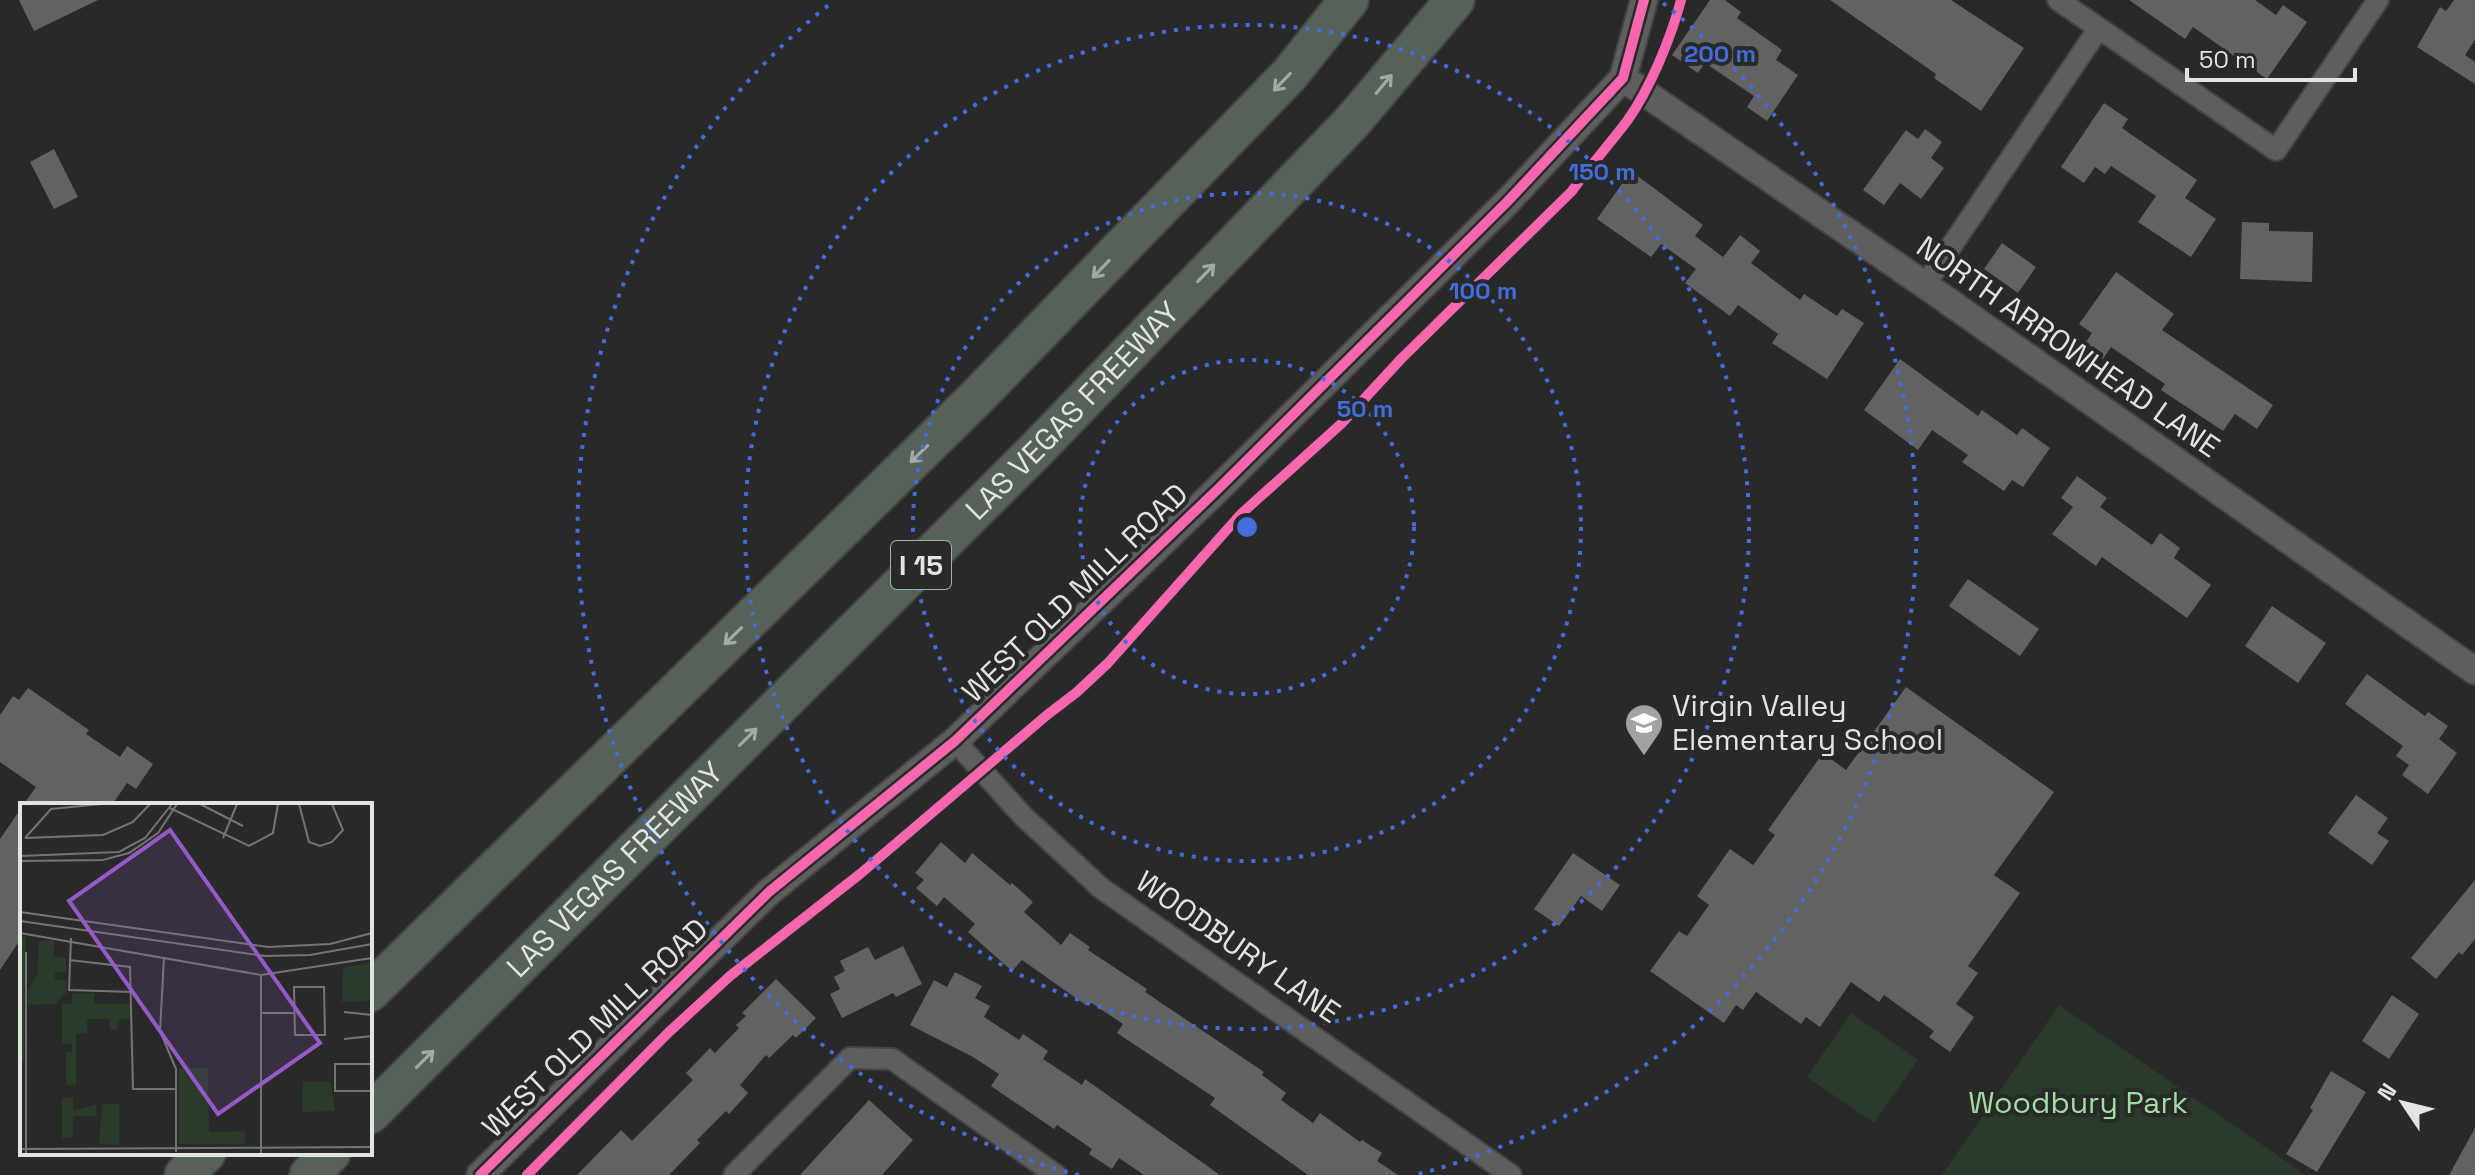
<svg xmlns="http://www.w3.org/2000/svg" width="2475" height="1175" font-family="'Space Grotesk',sans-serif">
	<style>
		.green { fill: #2a3a2b }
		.building { fill: #626262 }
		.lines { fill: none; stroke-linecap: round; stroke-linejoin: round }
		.minor-casing { stroke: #444; stroke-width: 24 }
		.tertiary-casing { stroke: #444; stroke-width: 30 }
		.motorway-casing { stroke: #444; stroke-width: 42 }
		.minor { stroke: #5d5e5d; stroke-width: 20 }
		.tertiary { stroke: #5d5e5d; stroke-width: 26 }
		.motorway { stroke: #566257; stroke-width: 38 }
		.cycleway-casing { stroke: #282a28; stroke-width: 15 }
		.cycleway { stroke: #f766af; stroke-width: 10 }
		.oneway { stroke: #a3aaa3 }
		.ring { fill: none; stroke: #446cda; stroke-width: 4; stroke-dasharray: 4 8 }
		.labels { text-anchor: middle; stroke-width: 8; stroke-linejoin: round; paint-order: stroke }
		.shield { fill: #282a28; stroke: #aaacaa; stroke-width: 2 }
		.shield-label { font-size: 28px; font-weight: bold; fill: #e2e4e2 }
		.street-label { font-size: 30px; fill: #e2e4e2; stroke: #282a28 }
		.poi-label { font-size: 30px; fill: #e2e4e2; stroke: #282a28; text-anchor: start }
		.park-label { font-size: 30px; fill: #a4dba6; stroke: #282a28 }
		.inset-road { fill: none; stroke: #737473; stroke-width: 2 }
		.view { fill: #955ac8; fill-opacity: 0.15; stroke: #955ac8; stroke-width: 4 }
		.inset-edge { fill: none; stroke: #e2e4e2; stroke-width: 4 }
		.centre { fill: #446cda; stroke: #282a28; stroke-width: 4 }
		.ring-label { font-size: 24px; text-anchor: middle; font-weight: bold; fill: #446cda; stroke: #282a28; stroke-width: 8; stroke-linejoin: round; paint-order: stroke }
	</style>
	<rect width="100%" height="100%" fill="#292929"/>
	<path class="green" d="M2059,1005l247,170h-364z
		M1851,1013l67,47 -44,63 -67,-46z"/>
	<path class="building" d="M19,0h79l-64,31z
		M1710,0h15l16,12 -4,6 45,32 -6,10 22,15 -31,46 -20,-14 7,-11 -49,-33 -7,10 -26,-18z
		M1830,0h121l73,48 -43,63 -47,-33 2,-4z
		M2129,0h126l21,15 7,-10 24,17 -40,57 -74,-52 -8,12z
		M2454,0h21v40l-10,15 10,7v22l-58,-37 23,-40 6,4z
		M2104,103l24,16 -6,9 75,52 -12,18 31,21 -25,38 -53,-35 18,-26 -45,-30 -6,8 -10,-7 -11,16 -23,-16z
		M1925,129l17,13 -11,16 13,10 -23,31 -21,-16 -16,22 -21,-15 43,-60 12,9z
		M54,149l24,48 -24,12 -24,-47z
		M1631,171l72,54 -8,11 28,21 17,-22 20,16 -9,12 49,37 4,-6 33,22 5,-7 22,14 -37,56 -55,-36 6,-9 -40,-29 -8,11 -45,-33 11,-14 -35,-25 -10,13 -54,-38z
		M2242,222l27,1v8l44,1 -1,50 -72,-3z
		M2002,243l34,24 -18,26 -34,-24z
		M2116,272l58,42 -12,16 111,75 -16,24 -22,-15 -12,17 -62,-41 4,-6 -54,-37 -8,12 -19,-14 8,-12 -13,-9z
		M1900,359l78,57 4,-6 35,25 5,-7 28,20 -27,39 -11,-7 -8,11 -42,-29 6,-7 -36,-25 -14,20 -54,-40z
		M2077,476l30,22 -7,9 52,38 8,-12 20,15 -6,10 37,27 -24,33 -85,-61 -6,9 -44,-32 21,-27 -12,-9z
		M1968,579l71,50 -19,27 -71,-50z
		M2272,606l54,37 -28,40 -53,-37z
		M2367,674l58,42 3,-4 20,14 -9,13 18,14 -29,41 -26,-19 7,-10 -13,-9 7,-10 -58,-42z
		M1906,687l148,105 -60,83 26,18 -52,73 10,7 -22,31 18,13 -24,35 -21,-15 5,-6 -50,-36 -5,7 -28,-20 -31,45 -14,-10 -5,7 -45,-32 -13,18 -7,-5 -12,18 -74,-52 29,-40 8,5 22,-31 -12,-9 33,-47 23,16 22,-30 -7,-5 55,-77 23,17z
		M28,688l61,42 -3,4 34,23 7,-11 26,18 -17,25 -9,-6 -15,22h-89l13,-18 -36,-25v-47l13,-19 6,4z
		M2356,795l32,23 -11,15 12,8 -17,24 -44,-32z
		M22,807v130l-22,33v-131z
		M941,842l24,21 7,-10 38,32 2,-2 21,19 -9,10 37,33 9,-12 20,14 -2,3 59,39 -2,3 119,80 -2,3 24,18 -5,7 32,23 7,-10 40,29 2,-2 20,13 -5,8 21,14h-90l-98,-70 5,-7 -98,-65 6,-9 -33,-22 -3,4 -65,-46 -10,11 -44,-39 7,-8 -31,-27 -7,9 -21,-18 8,-8 -9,-7z
		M1573,853l47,32 -18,26 -21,-15 -22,30 -25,-17z
		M2475,880v59l-13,16 -3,-3 -23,27 -25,-21z
		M903,946l19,38 -26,13 -3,-4 -51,25 -12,-24 10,-5 -6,-12 11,-6 -5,-10 28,-14 7,13z
		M955,972l27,14 -7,12 15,8 -6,11 35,23 4,-6 25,17 -5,8 39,26 3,-6 135,96h-76l-25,-17 -7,11 -23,-15 3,-5 -35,-24 -3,4 -63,-43 8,-12 -26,-17 -63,-32 24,-45 13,7z
		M776,979l40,39 -20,20 -3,-3 -24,23 -3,-3 -26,30 8,8 -19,21 -3,-3 -29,29 3,3 -31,32h-92l44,-45 11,11 61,-61 -7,-7 24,-25 5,5 24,-25 -3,-3 10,-9 -4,-3z
		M2392,995l27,19 -30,45 -27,-18z
		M2331,1071l35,21 -49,80 -31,-18 27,-44 -3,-2z
		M869,1100l44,40 -31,35h-82z
		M2475,1128v47h-26z"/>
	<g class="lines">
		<defs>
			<path id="minor" d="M2058,0l218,150 102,-150
				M1925,285l174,-257
				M955,741l68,75 78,72 410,287
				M734,1175l116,-117 42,1 164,116"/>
			<path id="tertiary" d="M1623,78l302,207 550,386
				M480,1175l290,-284 185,-150 262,-251 291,-289 115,-123 21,-78"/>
			<g id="motorway">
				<path d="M370,992l607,-595 313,-323 59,-74"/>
				<path id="s1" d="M370,1114l666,-664 316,-328 103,-122"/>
				<path d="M184,1175l22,-22"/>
				<path d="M309,1175l22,-22"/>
			</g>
		</defs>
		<use href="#minor" class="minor-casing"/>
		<use href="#tertiary" class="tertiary-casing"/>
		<use href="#motorway" class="motorway-casing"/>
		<use href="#minor" class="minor"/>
		<use href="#tertiary" class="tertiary"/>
		<use href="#motorway" class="motorway"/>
		<defs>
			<path id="cycleway" d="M480,1175l290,-284 185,-150 262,-251 291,-289 115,-123 21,-78
				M527,1175l142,-143 61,-56 130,-102 187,-159 30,-23 31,-29 133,-149 100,-90 60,-65 171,-168c17,-24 37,-46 55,-70 23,-32 44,-83 54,-121"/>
		</defs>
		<use href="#cycleway" class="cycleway-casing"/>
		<use href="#cycleway" class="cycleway"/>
	</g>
	<defs><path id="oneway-shaft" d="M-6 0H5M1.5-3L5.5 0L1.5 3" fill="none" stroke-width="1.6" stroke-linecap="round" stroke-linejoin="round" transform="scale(2)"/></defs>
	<g class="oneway">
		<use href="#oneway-shaft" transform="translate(1282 82) rotate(134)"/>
		<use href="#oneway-shaft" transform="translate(1384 84) rotate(-50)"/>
		<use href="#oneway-shaft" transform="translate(1101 269) rotate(134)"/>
		<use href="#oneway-shaft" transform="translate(1206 273) rotate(-46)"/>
		<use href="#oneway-shaft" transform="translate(919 454) rotate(136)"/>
		<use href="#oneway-shaft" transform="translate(733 636) rotate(136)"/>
		<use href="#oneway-shaft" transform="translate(748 737) rotate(-45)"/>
		<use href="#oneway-shaft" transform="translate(425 1059) rotate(-45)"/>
	</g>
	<g class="ring">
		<circle cx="1247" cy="527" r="167"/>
		<circle cx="1247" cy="527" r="334"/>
		<circle cx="1247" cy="527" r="502"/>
		<path d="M1079 1175A669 669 0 0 1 831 3M1663 3A669 669 0 0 1 1415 1175"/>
	</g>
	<defs>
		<symbol id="school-pin" viewBox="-11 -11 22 30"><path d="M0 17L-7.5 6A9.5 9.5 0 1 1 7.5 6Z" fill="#a1a3a1" stroke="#282a28"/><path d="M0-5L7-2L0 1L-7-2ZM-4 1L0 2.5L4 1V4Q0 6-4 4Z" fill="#fff"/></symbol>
	</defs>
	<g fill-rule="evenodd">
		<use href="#school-pin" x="1622" y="701" width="44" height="60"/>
	</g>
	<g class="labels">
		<rect class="shield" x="891" y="541" width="60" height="48" rx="6"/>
		<g class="shield-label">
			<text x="921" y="575">I 15</text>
		</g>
		<g class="street-label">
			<text transform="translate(2068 347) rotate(35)" y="10">NORTH ARROWHEAD LANE</text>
			<text dy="10" stroke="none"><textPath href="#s1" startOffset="994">LAS VEGAS FREEWAY</textPath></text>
			<text transform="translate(1075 593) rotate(-44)" y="10">WEST OLD MILL ROAD</text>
			<text dy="10" stroke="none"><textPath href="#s1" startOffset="346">LAS VEGAS FREEWAY</textPath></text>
			<text transform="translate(1238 947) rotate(35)" y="10">WOODBURY LANE</text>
			<text transform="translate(595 1028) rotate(-44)" y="10">WEST OLD MILL ROAD</text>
		</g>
		<g class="poi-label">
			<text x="1672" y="716">Virgin Valley<tspan x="1672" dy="34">Elementary School</tspan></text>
		</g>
		<g class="park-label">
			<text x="2078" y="1113">Woodbury Park</text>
		</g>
	</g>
	<g transform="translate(20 803)">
		<rect width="352" height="352" fill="#292929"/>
		<path d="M6,133l-2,126h-4v-125zM34,137v17l12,1v14h-11v8h11l1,12 -12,12 -27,1 -1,-14 10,-16 2,-34zM352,159v39l-30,1 1,-34zM74,190v11h36v14l-11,1 -1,11h-8v-11h-23v14l-11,1v51h-10v-33h6v-8l-10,-1v-39h10v-10zM159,265h29l1,64 36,-1v13h-66zM283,279h28l4,29 -33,1zM42,295h11v13l23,-7v12h-23v22h-11zM82,301h17v41l-20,-1z" fill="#2a3a2b"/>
		<path class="inset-road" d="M180,1l43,22M279,1l10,38 11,4 12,-4 11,-12 -11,-26M150,5l79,38 24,-13 5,-29M5,35l78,-3 30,-13 17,-18M5,35l26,-29 51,-5M203,35l14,-34M0,53l99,-4 26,-14 27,-34M0,58l83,-1 26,-7 29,-20 19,-29M0,109l248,35 62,-3 42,-11M0,118l245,35 45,-1 62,-11M0,130l241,42 111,-17M51,135l-2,52 64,2M6,149v201M144,154l-4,74 16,38v83M49,157l61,7 3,122h43M274,184h30l1,48h-30zM324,209l28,3M242,210h32M324,236l28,-3M352,261h-37v27h37M0,346l352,-2M241,351v-179"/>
		<path class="view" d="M150,27l150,213 -102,71 -149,-213z"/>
		<rect width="352" height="352" class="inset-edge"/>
	</g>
	<circle cx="1247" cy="527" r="12" class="centre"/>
	<g class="ring-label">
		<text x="1720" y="62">200 m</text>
		<text x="1602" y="180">150 m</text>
		<text x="1483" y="299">100 m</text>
		<text x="1365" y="417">50 m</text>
	</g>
	<g transform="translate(2403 1103) rotate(305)" stroke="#282a28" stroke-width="6" paint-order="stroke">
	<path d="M0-6L14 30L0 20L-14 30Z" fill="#e2e4e2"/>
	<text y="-12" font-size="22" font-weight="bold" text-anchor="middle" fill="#e2e4e2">N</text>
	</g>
	<path d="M2187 68v12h168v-12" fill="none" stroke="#e2e4e2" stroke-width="4"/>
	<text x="2199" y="68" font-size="24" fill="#e2e4e2" stroke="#282a28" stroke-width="6" paint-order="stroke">50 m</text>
</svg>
